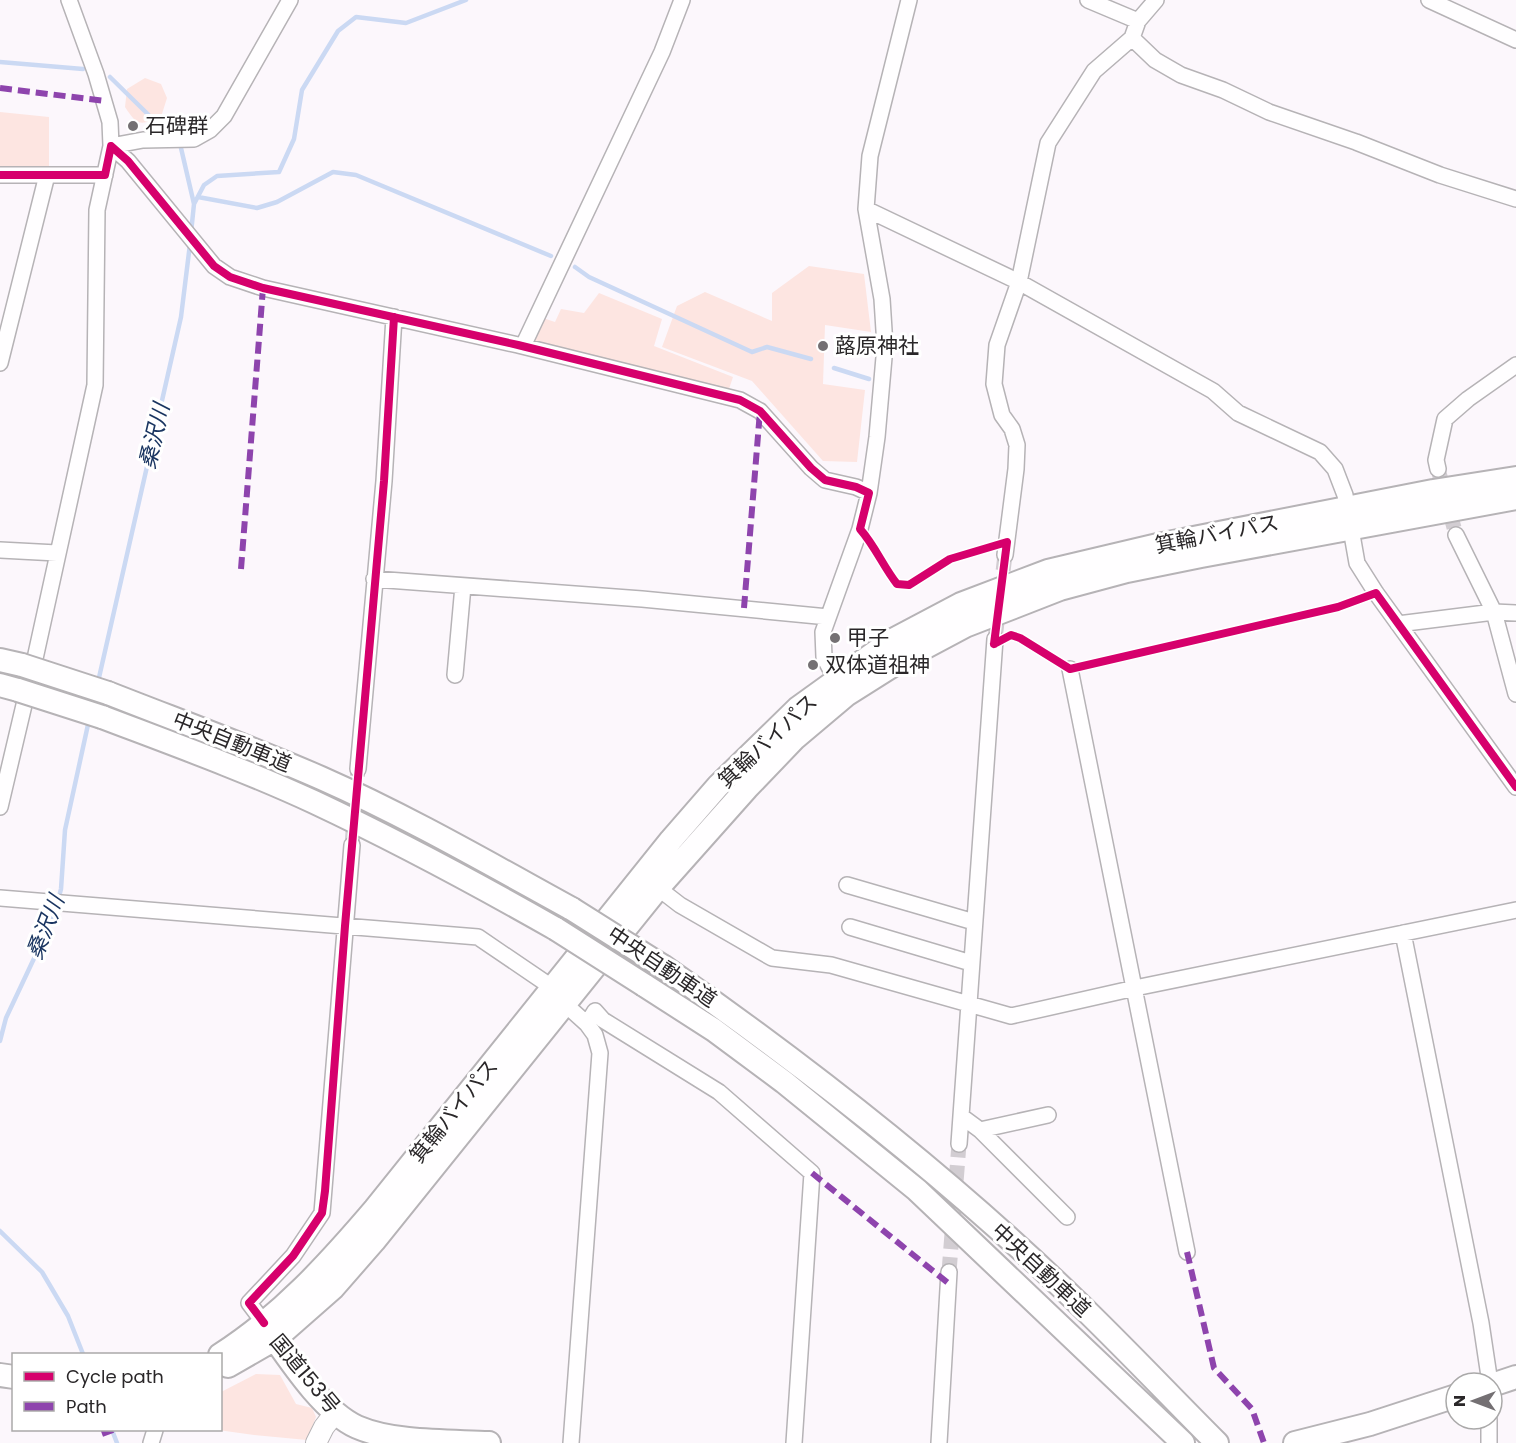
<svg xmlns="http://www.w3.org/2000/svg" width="1516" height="1443" font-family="Poppins,'Noto Sans JP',sans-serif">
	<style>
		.green { fill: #fde5e1 }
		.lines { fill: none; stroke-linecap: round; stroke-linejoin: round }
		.stream { stroke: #cbd9f3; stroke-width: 4.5 }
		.minor-tunnel { stroke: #d2cdd2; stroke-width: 15; stroke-dasharray: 15 8; stroke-linecap: butt }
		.minor-casing { stroke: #b6b3b6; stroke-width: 18 }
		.major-casing { stroke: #b6b3b6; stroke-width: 22 }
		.highway-casing { stroke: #b6b3b6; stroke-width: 26 }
		.minor { stroke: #fffeff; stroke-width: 15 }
		.major { stroke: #fffeff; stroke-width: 20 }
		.highway { stroke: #fffeff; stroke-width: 22 }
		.highway-bridge-casing { stroke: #b6b3b6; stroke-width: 26; stroke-linecap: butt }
		.highway-bridge { stroke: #fffeff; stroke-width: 22 }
		.quiet { stroke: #8e44ad; stroke-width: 6; stroke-dasharray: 12 6; stroke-linecap: butt }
		.cycleway-casing { stroke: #fff; stroke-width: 11 }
		.cycleway { stroke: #d6006c; stroke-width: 8 }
		.poi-dot { fill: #747073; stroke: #fff; stroke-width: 2 }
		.labels { text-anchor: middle; stroke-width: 6; stroke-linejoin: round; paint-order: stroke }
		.poi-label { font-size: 21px; fill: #2a2729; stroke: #fff; text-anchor: start }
		.street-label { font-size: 21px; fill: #2a2729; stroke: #fff }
		.water-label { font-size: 22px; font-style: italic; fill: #1a3561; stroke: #fff }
	</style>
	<rect width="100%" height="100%" fill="#fcf7fc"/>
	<path class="green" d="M145,78l16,6 6,14 -6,19c-21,8 -23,10 -36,-10l2,-18z
		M0,112l49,5v51l-49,1z
		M809,266l55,8 7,58 -46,-7 -2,59 42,6 -8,72 -34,-1 -71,-80 -90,-34 15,-41 28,-14 67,29v-28z
		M599,293l63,26 -8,27 79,31 -5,15 -197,-48 12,-26 12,4 6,-13 23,4z
		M256,1374l24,1 16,29 16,4 4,9 -9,23 -53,-5 -36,-5h2l1,-38z"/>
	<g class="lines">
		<path class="stream" d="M0,62l83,7
			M110,77l56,55
			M181,148l13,56
			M198,197l59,11 20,-6 56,-30 23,3 195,81
			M191,233l3,-29 10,-19 13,-9 62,-4 15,-33 8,-49 36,-59 18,-14 50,6 60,-23
			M575,267l14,10 163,75 15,-5 44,12
			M834,368l35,11
			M98,682l83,-365 9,-73
			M0,1041l6,-23 48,-102 7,-27 4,-59 24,-110
			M0,1231l42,41 26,44 15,38
			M112,1430l5,13"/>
		<path class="minor-tunnel" d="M1438,469l18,66
			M995,639l10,-84
			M352,845l6,-76
			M949,1272l10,-128"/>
		<defs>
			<path id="minor" d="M1088,0l50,21
				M1429,0l87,40
				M1132,38l23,22 26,15 42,15 46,22 87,30 84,33 76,24
				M111,146l17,15 86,105 16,11 33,11 255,57 222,55 20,11 51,57 14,12 31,7 13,6
				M111,146l32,-6 51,-1 16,-9 14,-14 66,-116
				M0,175h105
				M866,209l153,73 194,109 25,22 82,39 15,17 10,26 12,68 19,30 140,194
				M523,346l139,-294 20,-52
				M0,363l47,-188
				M1438,469l-2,-9 9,-41 23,-20 48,-34
				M1456,535l38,77 22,82
				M0,550l57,3
				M1005,555l11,-86 1,-24 -5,-16 -10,-14 -8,-31 3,-39 22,-63 29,-139 46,-72 38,-33 6,-17 18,-21
				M374,579l268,20 186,18
				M1398,624l96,-12 22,1
				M1070,669l117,583
				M455,675l8,-89
				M836,680l-12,-23 -1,-25 37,-103 9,-36 8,-56 8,-91 -3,-47 -16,-90 4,-53 39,-156
				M358,769l26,-288 10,-164
				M0,807l36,-153 59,-269 2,-175 14,-64 -1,-24 -14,-48 -27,-74
				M847,885l127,37
				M658,888l22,17 92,53 59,7 180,51 124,-28 381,-78
				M0,898l478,39 75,51
				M850,927l121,36
				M1403,933l78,390 9,60
				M566,1005l21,19 8,-13 8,9 116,72 93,81 -18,270
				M961,1116l19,14 87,87
				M980,1130l68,-15
				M959,1144l36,-505
				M264,1323l-15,-20 44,-47 29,-43 30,-368
				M1489,1419v24
				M151,1443l4,-13
				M571,1443l29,-390 -5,-18 -8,-11
				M939,1443l10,-171"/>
			<path id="major" d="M316,1443l8,-16 11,-14"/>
			<path id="highway" d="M0,660l22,5
				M0,685l18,5
				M108,693c71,28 143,54 213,85 86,38 169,86 251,131
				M102,717c71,27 143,53 212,85 83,39 163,82 242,127
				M664,967c143,100 283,209 409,331 49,47 96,97 144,145
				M644,985l70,45 70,52 133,108 266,253
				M267,1328c22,31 55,83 90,99 37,16 91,14 132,16
				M220,1355c61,-39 109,-92 155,-146l296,-369 47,-54 80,-78 93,-67 70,-37 87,-33 110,-26 275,-54 83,-13
				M228,1366l47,-27 58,-51 41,-47 284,-353 89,-100 48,-50 51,-43 57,-36 62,-33 95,-37 67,-18 74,-15 315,-58
				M0,1375l14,2
				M1492,1385l24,-8
				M1295,1443l75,-19 86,-28"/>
		</defs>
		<use href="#minor" class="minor-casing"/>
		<use href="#major" class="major-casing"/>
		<use href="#highway" class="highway-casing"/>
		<use href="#minor" class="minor"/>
		<use href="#major" class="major"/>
		<use href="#highway" class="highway"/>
		<defs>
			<path id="highway-bridge" d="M22,665l86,28
				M18,690l84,27
				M572,909l92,58
				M556,929l88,56"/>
		</defs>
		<use href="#highway-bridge" class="highway-bridge-casing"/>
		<use href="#highway-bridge" class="highway-bridge"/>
		<path class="quiet" d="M0,88l105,13
			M241,569l22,-281
			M744,608l16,-197
			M812,1173l136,110
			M1187,1252l27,116 38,41 12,34
			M102,1434l11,-4"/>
		<defs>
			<path id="cycleway" d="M0,175h105l6,-29 17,15 86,105 16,11 33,11 255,57 222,55 20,11 51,57 14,12 31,7 13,6 -9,36c15,17 23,37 37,55l12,1 41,-26 57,-17 -13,102
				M994,644l17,-9 9,3 50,31 268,-62 38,-14 140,194
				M264,1323l-15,-20 44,-47 29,-43 3,-22 20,-265 39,-445 10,-164"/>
		</defs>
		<use href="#cycleway" class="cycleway-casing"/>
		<use href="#cycleway" class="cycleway"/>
	</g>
	<g class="poi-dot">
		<circle cx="133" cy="126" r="6"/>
		<circle cx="823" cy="346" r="6"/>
		<circle cx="835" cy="638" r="6"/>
		<circle cx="813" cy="665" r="6"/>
	</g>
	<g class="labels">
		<g class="poi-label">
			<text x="145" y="133">石碑群</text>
			<text x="835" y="353">蕗原神社</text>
			<text x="847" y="645">甲子</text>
			<text x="825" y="672">双体道祖神</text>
		</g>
		<g class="street-label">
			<text transform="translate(1217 534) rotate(-11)" y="7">箕輪バイパス</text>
			<text transform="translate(768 741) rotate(-43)" y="7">箕輪バイパス</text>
			<text transform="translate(232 742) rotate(22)" y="7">中央自動車道</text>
			<text transform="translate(662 967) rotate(34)" y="7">中央自動車道</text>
			<text transform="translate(454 1111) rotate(-51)" y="7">箕輪バイパス</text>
			<text transform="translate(1041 1270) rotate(43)" y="7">中央自動車道</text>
			<text transform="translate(305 1374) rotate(50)" y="7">国道153号</text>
		</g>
		<g class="water-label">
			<text transform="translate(154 436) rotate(-77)" y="8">桑沢川</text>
			<text transform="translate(45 927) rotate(-69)" y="8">桑沢川</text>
		</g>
	</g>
	<rect x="12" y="1353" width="210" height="78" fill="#ffffff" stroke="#aaa9a9" stroke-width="1.5"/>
	<rect x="24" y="1372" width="30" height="9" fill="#d6006c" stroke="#aaa9a9" stroke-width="1.5"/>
	<text x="66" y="1383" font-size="18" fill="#2a2729">Cycle path</text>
	<rect x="24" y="1402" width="30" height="9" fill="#8e44ad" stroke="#aaa9a9" stroke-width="1.5"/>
	<text x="66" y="1413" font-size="18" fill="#2a2729">Path</text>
	<g transform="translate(1474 1401) rotate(270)"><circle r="28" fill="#ffffff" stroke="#aaa9a9" stroke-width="1.5"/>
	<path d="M0-4.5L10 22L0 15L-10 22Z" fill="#747073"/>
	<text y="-9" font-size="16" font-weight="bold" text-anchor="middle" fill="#2a2729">N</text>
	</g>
</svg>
